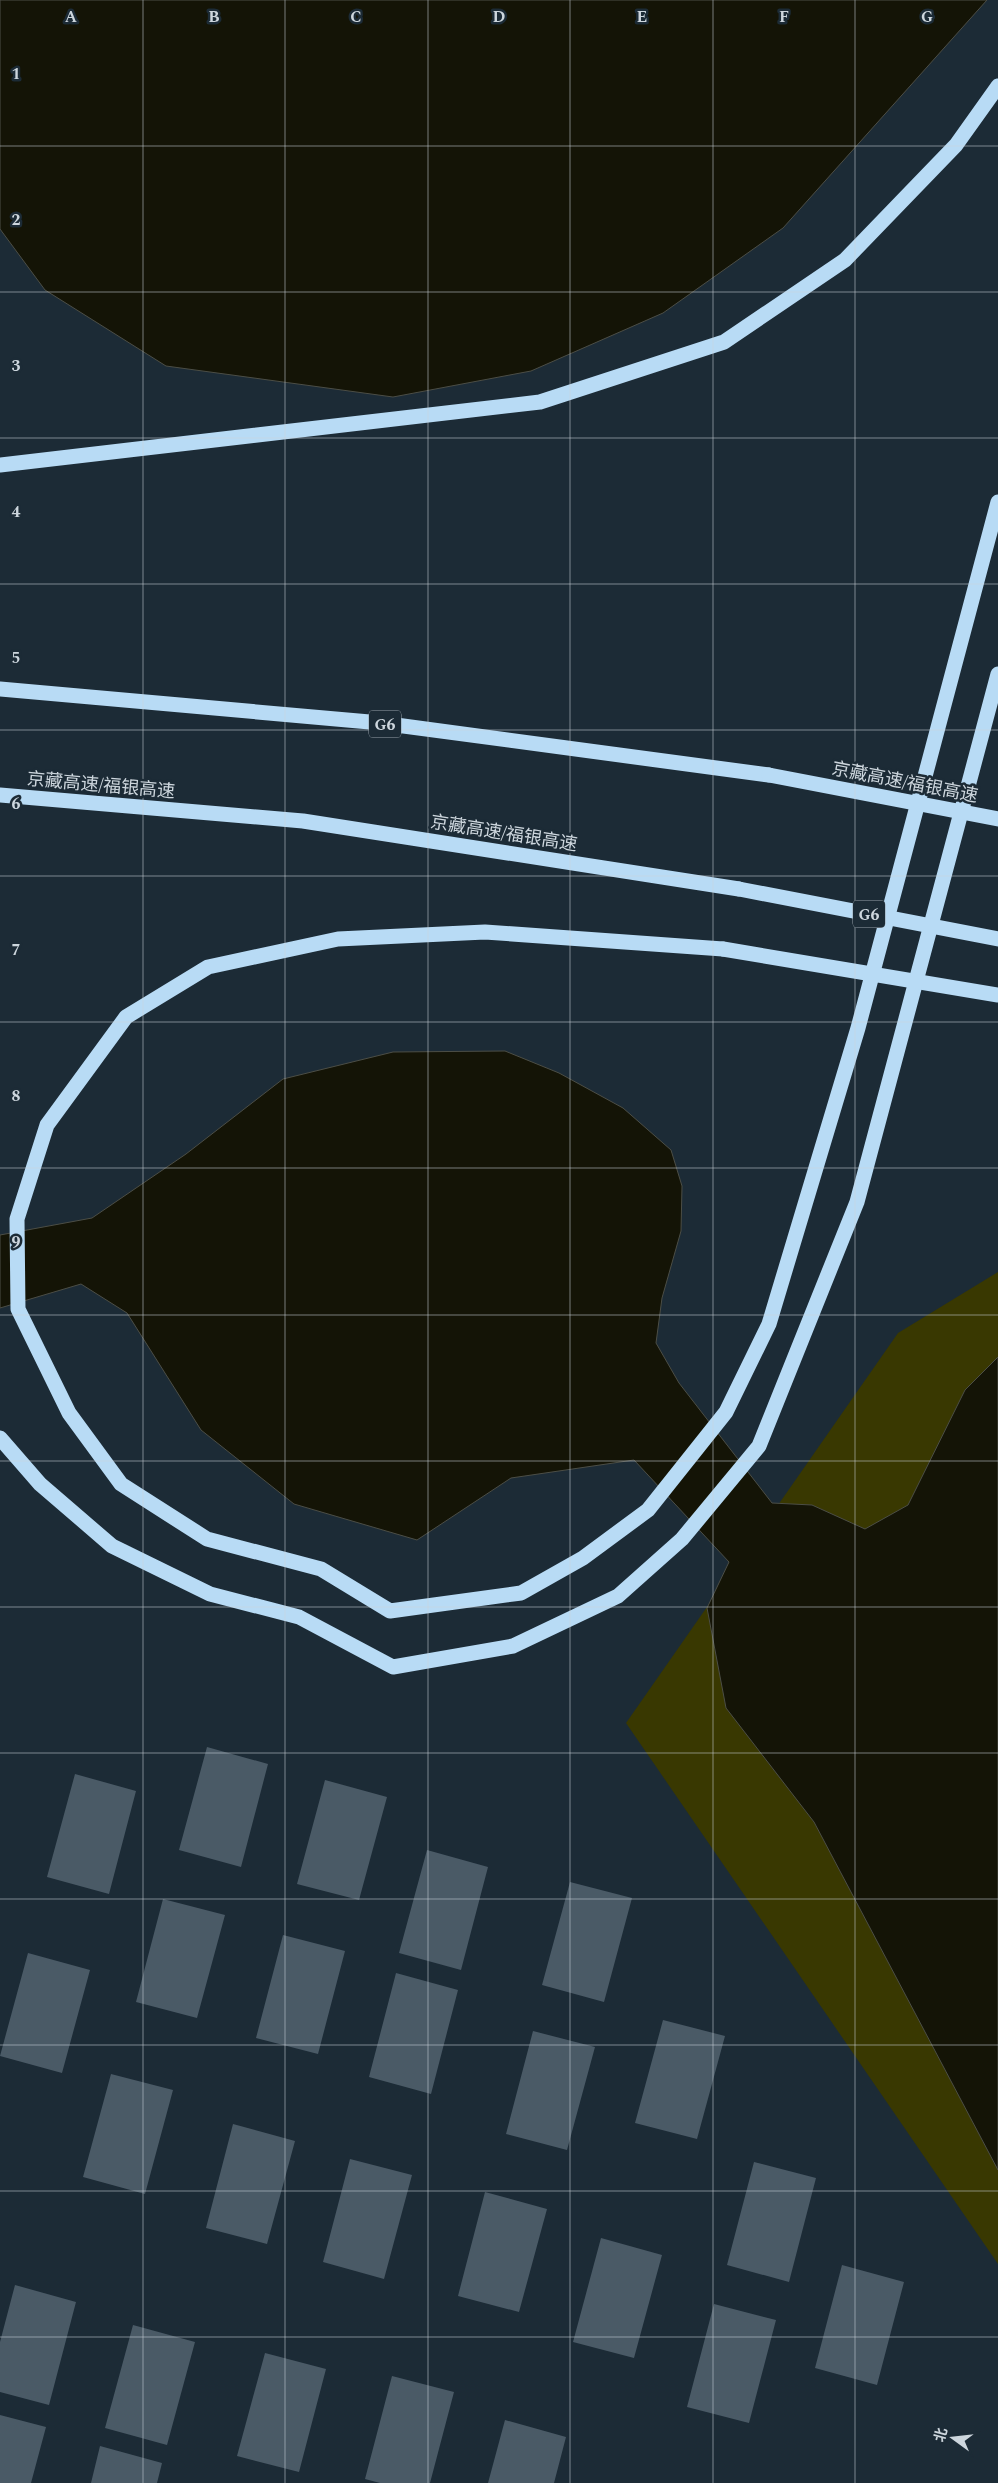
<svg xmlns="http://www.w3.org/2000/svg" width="998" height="2483" font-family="Spectral,'Noto Sans SC',serif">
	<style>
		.green { fill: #393801 }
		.water { fill: #141406; stroke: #4c4e46 }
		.building { fill: #4a5a66 }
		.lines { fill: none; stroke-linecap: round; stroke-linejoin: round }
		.motorway { stroke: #b8dbf5; stroke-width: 15 }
		.motorway-bridge { stroke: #b8dbf5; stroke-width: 15 }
		.grid { fill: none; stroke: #cdd6dd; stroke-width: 1; stroke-opacity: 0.55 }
		.labels { text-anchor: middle; stroke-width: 5; stroke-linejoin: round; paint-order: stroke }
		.shield { fill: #1c2b36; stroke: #98a3ab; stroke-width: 1 }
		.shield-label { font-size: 16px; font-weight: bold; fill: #cdd6dd }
		.street-label { font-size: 18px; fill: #cdd6dd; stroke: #1c2b36 }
		.grid-label { font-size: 16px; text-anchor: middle; font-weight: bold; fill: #cdd6dd; stroke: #1c2b36; stroke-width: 5; stroke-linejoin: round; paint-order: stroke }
	</style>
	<rect width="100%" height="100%" fill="#1c2b36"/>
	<path class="green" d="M998,1272v992l-372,-541 272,-390z"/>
	<path class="water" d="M0,0h987l-204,228 -120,85 -132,58 -138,26 -227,-31 -121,-76 -45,-61z
		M505,1051l54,22 64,35 48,42 11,36 -1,45 -19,67 -6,45 23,40 93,120 40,2 53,24 43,-24 57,-115 33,-33v813l-184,-348 -88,-114 -19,-100 22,-46 -95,-102 -123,18 -94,62 -123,-36 -93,-74 -74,-117 -46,-29 -81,24v-73l92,-17 94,-64 97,-75 110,-27z"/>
	<path class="building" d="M207,1747l61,17 -27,103 -62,-17z
		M75,1774l61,17 -27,103 -62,-17z
		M325,1780l62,17 -28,103 -62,-16z
		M427,1850l61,17 -27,103 -62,-17z
		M570,1882l62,16 -28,104 -62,-17z
		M163,1899l62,16 -28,103 -61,-16z
		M283,1935l62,16 -27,103 -62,-16z
		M28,1953l62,17 -28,103 -62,-17z
		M396,1973l62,17 -27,104 -62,-17z
		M663,2020l62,16 -28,103 -62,-16z
		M533,2031l62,16 -28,103 -61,-16z
		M111,2074l62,16 -28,104 -62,-17z
		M233,2124l62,17 -28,103 -61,-16z
		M350,2159l62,16 -28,104 -61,-17z
		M754,2162l62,16 -27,104 -62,-17z
		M485,2192l62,17 -28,103 -61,-16z
		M601,2238l61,17 -28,103 -61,-16z
		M842,2265l62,17 -27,103 -62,-17z
		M15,2285l61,17 -27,103 -49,-13v-50z
		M714,2304l62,16 -27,103 -62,-16z
		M133,2325l62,17 -28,103 -62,-17z
		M265,2353l61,16 -27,103 -62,-16z
		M392,2376l62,16 -24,91h-50l-15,-4z
		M0,2415l46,12 -15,56h-31z
		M505,2420l61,17 -12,46h-66z
		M100,2446l62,17 -5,20h-66z"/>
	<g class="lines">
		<path class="motorway" d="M0,465l540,-63 184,-60 121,-82 111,-115 42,-59
			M0,689l381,34 388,52
			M0,795l303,26 436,68
			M723,949l-238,-17 -147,7 -130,28 -82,50 -79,108 -30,94 1,90 51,104 52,71 86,55 114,30 69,42 131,-18 62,-35 65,-48 78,-98 43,-88 89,-296 140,-526
			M0,1438l40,46 72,62 98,48 89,23 94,50 120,-21 105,-50 64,-57 77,-93 98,-244 141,-528"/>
		<path class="motorway-bridge" d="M769,775l229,44
			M739,889l259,50
			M723,949l275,46"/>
	</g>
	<path class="grid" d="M143,0v2483M285,0v2483M428,0v2483M570,0v2483M713,0v2483M855,0v2483M0,146h998M0,292h998M0,438h998M0,584h998M0,730h998M0,876h998M0,1022h998M0,1168h998M0,1315h998M0,1461h998M0,1607h998M0,1753h998M0,1899h998M0,2045h998M0,2191h998M0,2337h998"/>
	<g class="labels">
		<g class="shield">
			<rect x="369" y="710.5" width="32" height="27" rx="4"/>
			<rect x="853" y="900.5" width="32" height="27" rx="4"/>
		</g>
		<g class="shield-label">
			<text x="385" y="730">G6</text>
			<text x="869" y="920">G6</text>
		</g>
		<g class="street-label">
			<text transform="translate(905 782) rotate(11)" y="6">京藏高速/福银高速</text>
			<text transform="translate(101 785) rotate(5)" y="6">京藏高速/福银高速</text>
			<text transform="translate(504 833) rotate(9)" y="6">京藏高速/福银高速</text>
		</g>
	</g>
	<g class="grid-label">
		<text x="71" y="22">A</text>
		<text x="214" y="22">B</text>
		<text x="356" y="22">C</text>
		<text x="499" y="22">D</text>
		<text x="642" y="22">E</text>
		<text x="784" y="22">F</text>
		<text x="927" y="22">G</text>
		<text x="16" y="79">1</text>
		<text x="16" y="225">2</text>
		<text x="16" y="371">3</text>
		<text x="16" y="517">4</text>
		<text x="16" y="663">5</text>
		<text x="16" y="809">6</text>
		<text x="16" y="955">7</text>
		<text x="16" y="1101">8</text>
		<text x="16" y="1247">9</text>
	</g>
	<g transform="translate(953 2438) rotate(285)" stroke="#1c2b36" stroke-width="4" paint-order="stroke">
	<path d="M0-4L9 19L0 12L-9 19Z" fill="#cdd6dd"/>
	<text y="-8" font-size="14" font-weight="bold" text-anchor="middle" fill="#cdd6dd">北</text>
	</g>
</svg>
